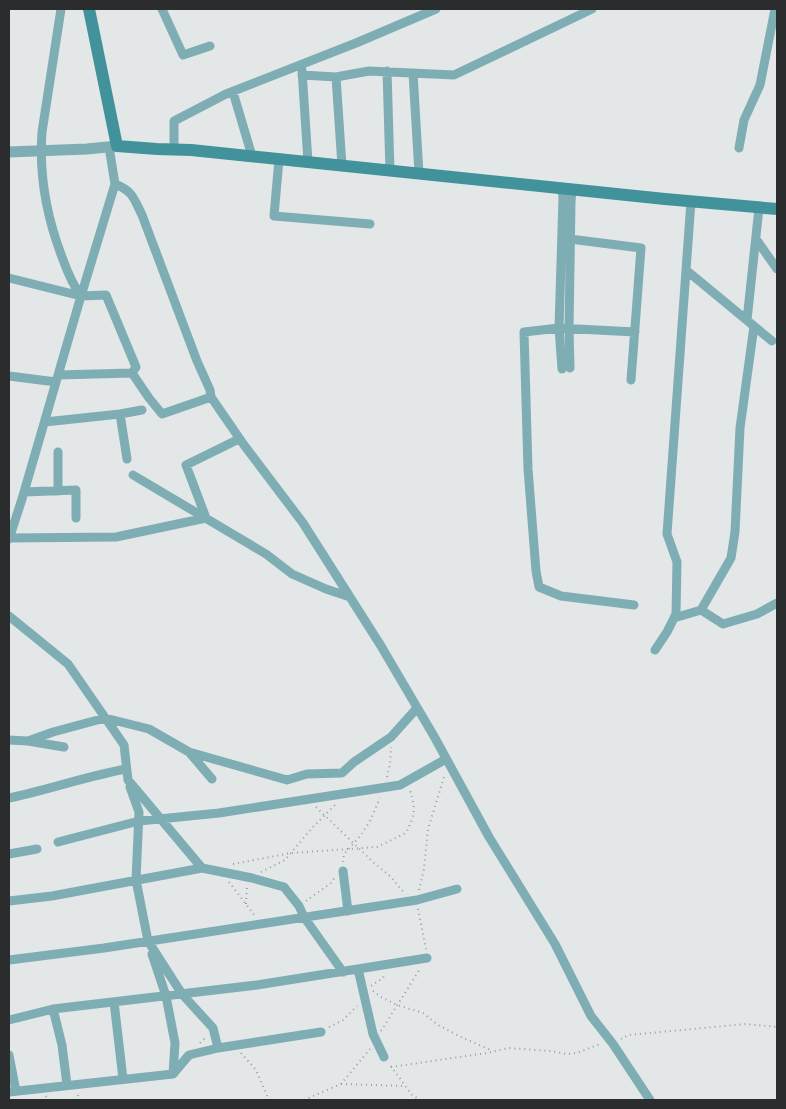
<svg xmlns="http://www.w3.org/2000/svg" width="786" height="1109" font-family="'Noto Sans',sans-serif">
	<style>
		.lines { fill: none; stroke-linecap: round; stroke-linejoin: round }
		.path { stroke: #9a9d9e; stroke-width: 2; stroke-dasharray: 1 4; stroke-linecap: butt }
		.minor { stroke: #7eaeb4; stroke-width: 9 }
		.tertiary { stroke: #7eaeb4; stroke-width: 11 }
		.secondary { stroke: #42929b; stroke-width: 12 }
	</style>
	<rect width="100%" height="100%" fill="#e3e7e8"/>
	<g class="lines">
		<path class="path" d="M387,777l3,-13 1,-17
			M316,807l57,55 18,15 14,17
			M343,862l1,-8 17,-19 9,-14 10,-23
			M233,864l58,-11 86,-6 29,-14c9,-19 10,-22 4,-43
			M261,872l24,-12 27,-32 24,-24
			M229,882l26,34
			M419,890l5,-21 4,-40 16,-52 1,-1
			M306,901l25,-18 4,-6
			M246,904l1,-17
			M418,909l8,40
			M371,986l12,-8 1,-3
			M373,991l8,6 16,8 26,8 15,12 25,13 30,13
			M329,1027l14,-7 14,-14
			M381,1031l39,-62
			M621,1039l7,-4 118,-11 31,3
			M200,1043l7,-7
			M241,1053l15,17 13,30
			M391,1066l20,28 9,6
			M391,1067l96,-14 22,-5 42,3 15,3 11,-1 23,-9
			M341,1084l64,2
			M46,1096l4,4
			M75,1100l4,-6
			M304,1100l37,-16 29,-35"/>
		<path class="minor" d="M61,9l-19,123c-3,42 5,86 20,125 5,14 10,27 19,39
			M162,9l21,46 27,-9
			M302,70l6,92
			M387,71l3,100
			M413,73l6,101
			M302,75l34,2 33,-6 85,4 138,-66
			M336,77l6,89
			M233,92l19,64
			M739,148l5,-28 16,-35 15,-76
			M174,150v-29l52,-27 130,-51 80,-34
			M279,159l-5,57 96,8
			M115,184c18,7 19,15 27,31l55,146 13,29 1,7 33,48 59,78 78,123 54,92 54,99 66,107 36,72 22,28 37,56
			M562,188l1,10 -4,130 -35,4 4,137 8,102 3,16 22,9 73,9
			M570,239l71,9 -10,132
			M756,239l21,30
			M686,270l86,71
			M9,278l72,18 25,-1 30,72 -4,6 -74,2
			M747,320l12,-112
			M570,368l-1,-39 2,-127 1,-13
			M562,369l-3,-41 76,4
			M132,373l17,25 13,16 49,-17
			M9,376l47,6
			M120,414l7,45
			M45,422l75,-8 22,-4
			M133,475l133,79 26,20 34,15 24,8
			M58,491v-39
			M24,492l52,-2v28
			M9,538l107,-1 90,-19 -20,-53 53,-26
			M9,539l13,-40 59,-203 34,-112 -6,-37
			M701,610l30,-52 4,-26 5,-104 14,-102
			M9,616l59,48 56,81 4,35 74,88
			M674,618l27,-8 22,14 34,-10 20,-11
			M655,650l12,-18 9,-18 1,-52 -10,-28 24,-333
			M9,740l19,1 36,6
			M28,741l25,-9 52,-14 44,11 40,23 98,28 20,-6 35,-1 12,-11 37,-25 26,-29
			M189,752l23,27
			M130,787l9,25 -3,68 12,61 34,53 31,34 5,20
			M9,798c39,-8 78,-22 117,-29
			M58,842l81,-21 80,-8 181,-28 46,-26
			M9,854l28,-5
			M343,871l5,40
			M9,901l43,-5 150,-28 50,10 32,9 15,19 5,11 39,55
			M152,954l14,42 9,47 -2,31
			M9,960l95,-12 313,-48 40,-11
			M358,969l15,65 11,23
			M114,1002l9,77
			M53,1009l9,36 5,40
			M9,1020l44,-11 204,-24 170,-27
			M9,1055l7,36
			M9,1092l164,-18 16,-19 29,-7 103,-16"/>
		<path class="tertiary" d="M9,152l78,-3 30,-3"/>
		<path class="secondary" d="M89,9l28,137 40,3 34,1 474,49 112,10"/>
	</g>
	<rect width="786" height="1109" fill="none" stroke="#2b2c2d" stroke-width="20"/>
</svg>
